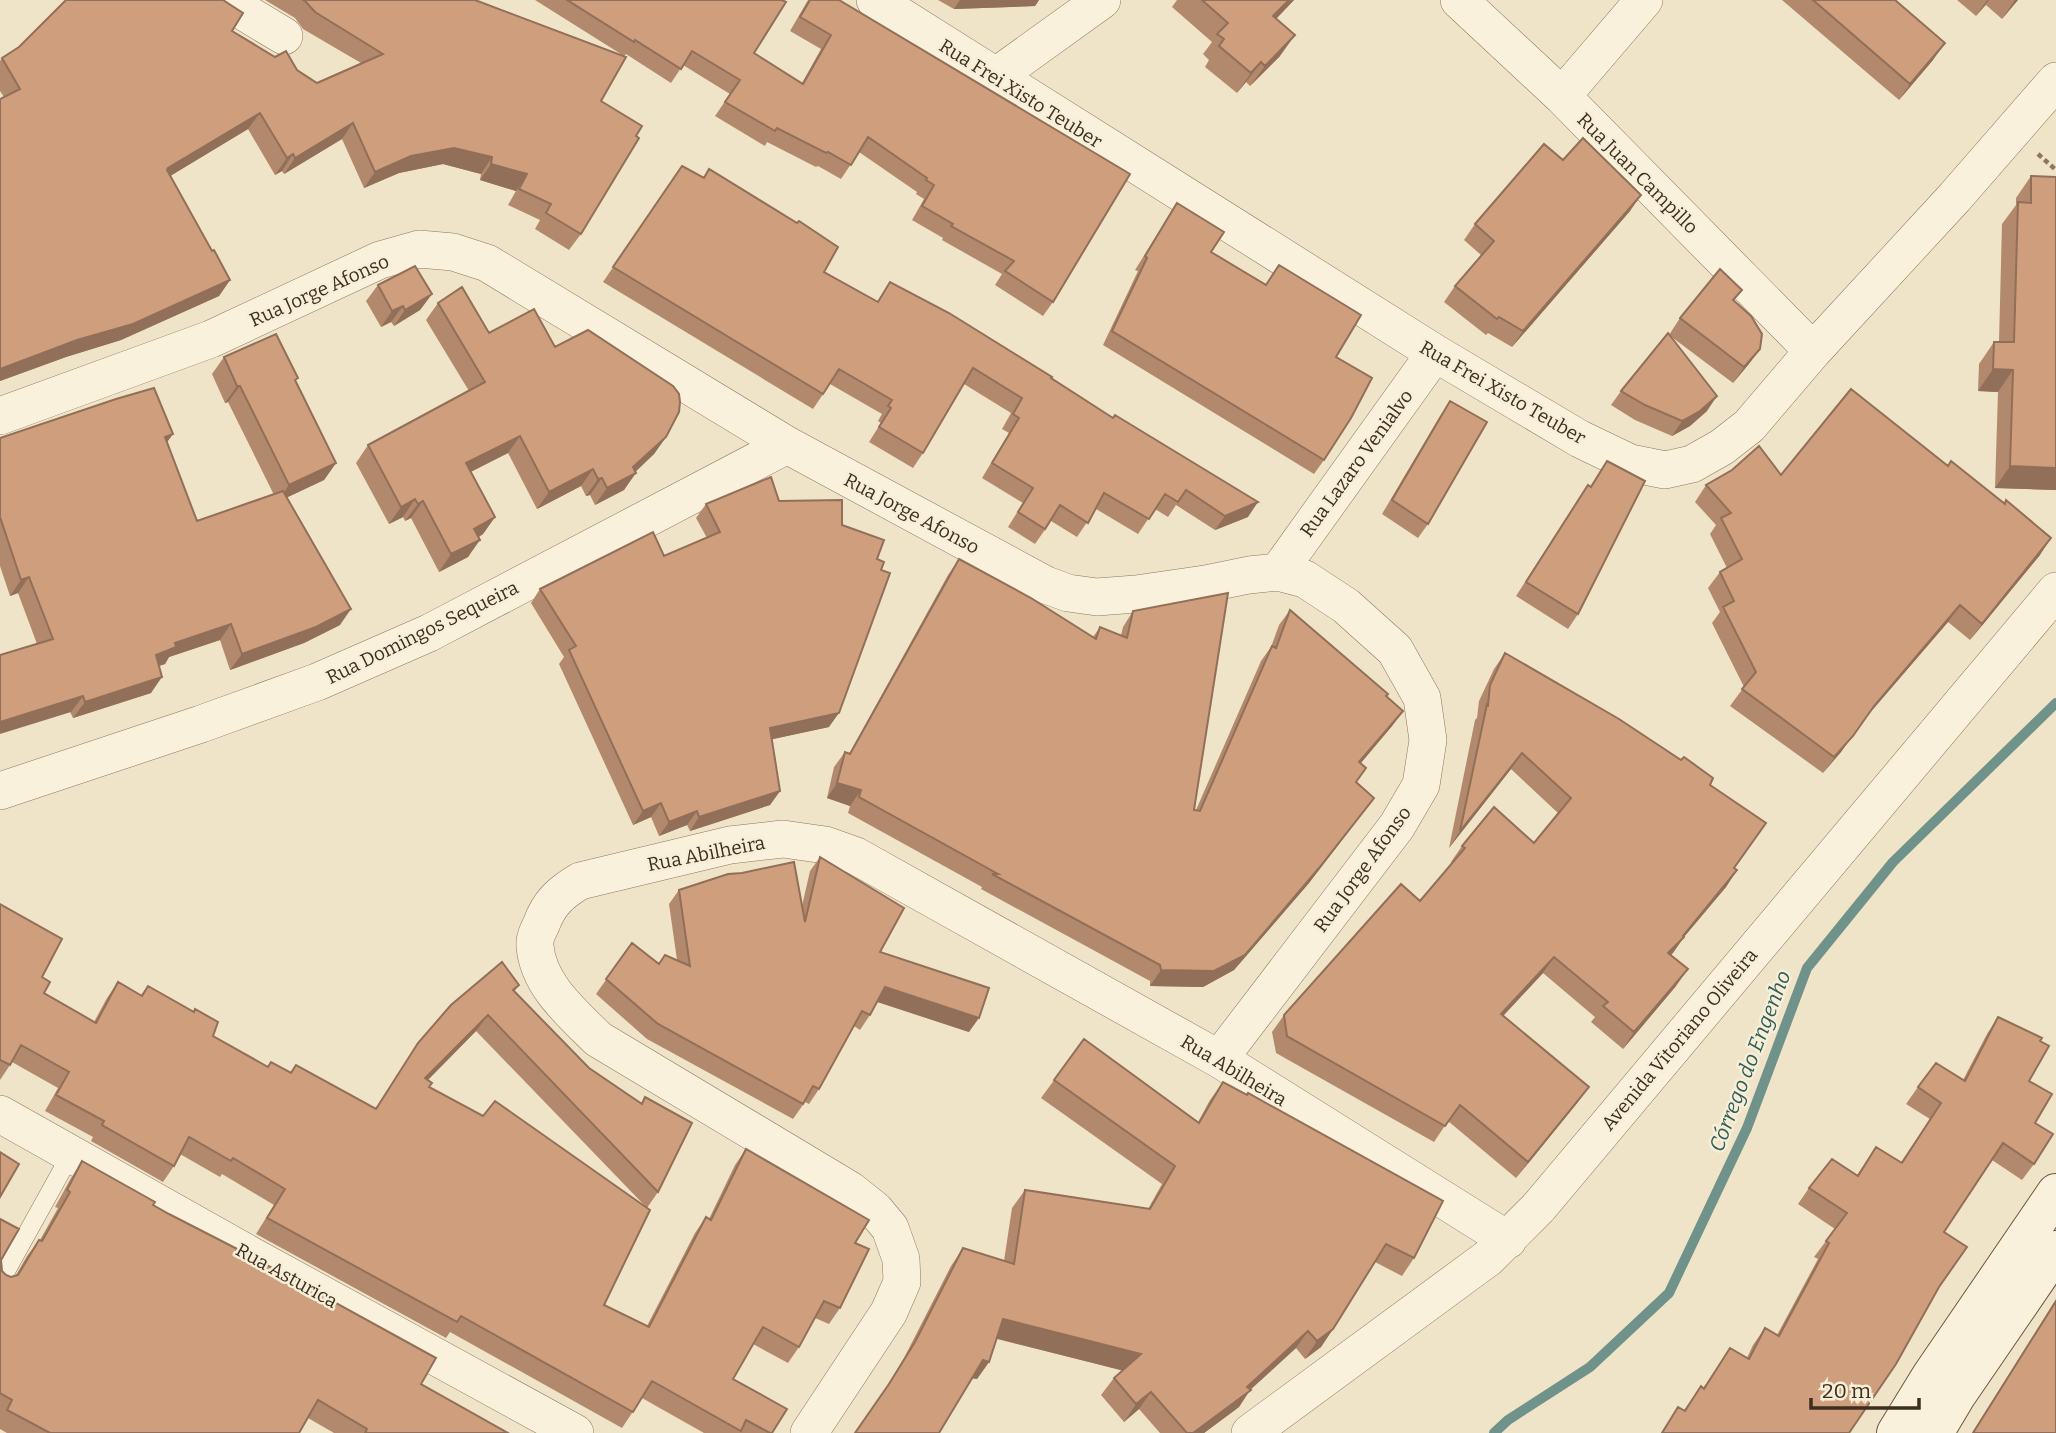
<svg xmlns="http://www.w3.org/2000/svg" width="2056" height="1433" font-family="Bitter,serif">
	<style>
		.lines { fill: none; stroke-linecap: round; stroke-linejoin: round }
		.stream { stroke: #6f938a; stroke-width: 10 }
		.lane-casing { stroke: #8d765c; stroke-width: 19 }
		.street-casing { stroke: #8d765c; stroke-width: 38 }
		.secondary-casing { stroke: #6f573f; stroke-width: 40 }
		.path { stroke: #8d765c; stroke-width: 4.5; stroke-dasharray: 5 3.5; stroke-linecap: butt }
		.lane { stroke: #faf1dc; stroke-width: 18 }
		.street { stroke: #faf1dc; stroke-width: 37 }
		.secondary { stroke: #faf1dc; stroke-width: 38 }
		.wall { fill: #b2896c }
		.shaded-wall { fill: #916f58 }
		.building { fill: #cf9f7d; stroke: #916f58; stroke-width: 2 }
		.labels { text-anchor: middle; stroke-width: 5; stroke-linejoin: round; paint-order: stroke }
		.street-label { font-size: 19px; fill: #3d2e20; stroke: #f7eed8 }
		.water-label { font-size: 21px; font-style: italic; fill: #2f5d5a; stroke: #f7eed8 }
	</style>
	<rect width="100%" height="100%" fill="#f0e4c8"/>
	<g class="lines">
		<path class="stream" d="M1494,1433l14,-13 82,-53 79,-74 78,-165 60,-160 86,-106 163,-159"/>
		<defs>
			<path id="lane" d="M0,1282l71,-128"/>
			<path id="street" d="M224,0l60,36
				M875,0l560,353 145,86 50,24 35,7 27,-6 30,-17 27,-21 64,-75 142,-154 101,-116
				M1459,0l103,96 251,255
				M995,77l107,-77
				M1562,96l82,-96
				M0,416l211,-77 169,-79 39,-11 34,3 34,11 300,182 259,140 22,8 29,4 39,-3 69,-10 44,-9 29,-3 27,7 41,27 49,44 27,48 6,42 -7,45 -24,41 -178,233
				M1278,572l157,-219
				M0,791l201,-67 116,-42 112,-49 358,-188
				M0,1114l252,142 323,177
				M809,1433l80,-121 13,-30 -1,-23 -11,-31 -15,-18 -25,-20 -252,-151c-26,-26 -60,-54 -63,-93 -1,-7 3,-15 6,-21 8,-22 19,-32 39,-44l150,-36 53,-6 42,6 31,11 363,203 289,181
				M1250,1433l238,-175 50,-50 518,-617"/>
			<path id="secondary" d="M1896,1433l35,-57 125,-183
				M1934,1433l22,-37 100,-146"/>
		</defs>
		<use href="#lane" class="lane-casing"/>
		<use href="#street" class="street-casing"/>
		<use href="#secondary" class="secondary-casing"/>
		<path class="path" d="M2038,154l18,16"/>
		<use href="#lane" class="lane"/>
		<use href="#street" class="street"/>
		<use href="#secondary" class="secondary"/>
	</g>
	<path class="wall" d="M265,0h210l126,101 -20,133 -12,16 -34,-21 5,-9 -32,-15 8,-14 -36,-11 1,-6 -38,-10 -44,9 -35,15 -22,-49 -58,35 -2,-3 -7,4 -27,-46 -78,47 42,75 18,29 -11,16 -98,44 -55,17 -66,24v-282l4,-2 -4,-6v-30l2,-3 230,-27 85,52 44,-20 -58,-34 -8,-11z
		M535,0h247l-28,53 48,30 19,-34 -31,-18 18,-31h31l214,302 -10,14 -48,-31 7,-11 -60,-34 1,-2 -31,-18 12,-21 -8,-5 1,-2 -58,-40 -18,27 -23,-13 -2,1 -49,-25 -2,4 -50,-30 15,-22 -47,-29 -12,18 -45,-29 -2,2z
		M938,0h101l-4,6 -81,3z
		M1177,0h117l-18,19 4,37 -30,30 -4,-4 -9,11 -32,-26 4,-7 -6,-6 9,-12 -40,-35z
		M1782,0h113l38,60 -34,40z
		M1957,0h61l-16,19 -16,-14 -10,11z
		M682,166l142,106 53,30 13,-20 161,96 197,139 -33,13 -39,-25 -8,12 -13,-8 -17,25 -42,-25 -19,28 -26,-16 -16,23 -27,-17 15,-24 -41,-25 27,-45 -7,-4 9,-16 -47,-29 -41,69 -10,15 -44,-26 12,-19 -3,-2 4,-7 -52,-30 -17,25 -210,-127z
		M2031,176l25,1v313l-61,-2 3,-96 -20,-1 1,-27 15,-22h5l3,-118 14,-19v-7z
		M1177,203l34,49 55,32 13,-19 57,92 -12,103 -10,14 -211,-129 35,-74 -3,-1z
		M1630,211l-118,136 -24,-14 -2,2 -42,-33 11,-16 26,-31 -17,-15 11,-16z
		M378,285l54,9 -12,16 -26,16 -3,-4 -10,5 -15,-26z
		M1742,290l-8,10 26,49 -12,16 -15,18 -64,-48 38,76 -17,15 -18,10 -37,-16 -24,-15 10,-14 48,-56 11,-17z
		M438,303l51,30 66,14 111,90 -12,17 -19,18 -11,18 -29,15 -5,-10 -4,1 -5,-10 -44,23 -29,-56 -37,19 24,45 -12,17 -4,3 -11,20 -29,15 -28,-54 -6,3 -2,-4 -14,7 -33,-61 12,-18 101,-54 -43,-71z
		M224,357l72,25 40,81 -12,17 -38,18 54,127 -36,18 -74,27 -10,-30 -51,17 -4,7 -6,2 -8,27 -78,25 -36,-74 -19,-51 -8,3 -10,-30v-128l173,-4 -6,8 30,79 77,-26 -46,-93 -3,1 -13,-29z
		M1450,401l-22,123 -10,14 -36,-24 58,-98z
		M1607,461l-29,153 -10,15 -52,-33 62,-96 10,-15 2,2z
		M1948,466l56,36 2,-2 34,55 -70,85 -22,-18 -86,100 -21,30 -18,21 -93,-67 14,-19 -32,-64 8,-11 -12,-24 12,-16 7,-4 -17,-34 6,-9 -21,-23 11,-17 75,-10z
		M779,501l63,24 35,34 -48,168 -57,12 8,52 -10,14 -80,26 -3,-6 -28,11 -8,-19 -18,8 -74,-161 5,-7 -33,-54 9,-14 124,-33 43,-18 -11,-20 10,-14z
		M959,559l134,78 7,-10 21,8 2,-8 10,-16 61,199h2l65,-149 10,-14 8,-22 11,-15 113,101 -11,15 -31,37 -5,19 18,16 -65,85 -75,87 -31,17 -53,-1v-5l-169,-92 1,-2 -134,-74 2,-7 -23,-8 7,-31 11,-15 4,2 99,-179z
		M1505,653l205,132 24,83 3,2 -11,17 -42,50 -13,18 5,31 -53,63 -32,-27 4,-5 -52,-44 -40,43 74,87 -61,75 -68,-57 -14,21 -158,-89 -4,-21 12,-17 136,-114 32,-38 -1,-1 11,-16 72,-3 24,-30 -47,-44 -62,79 26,-128 2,-2 2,-17 15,-32z
		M820,857l60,95 89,80 -92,-30 -7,13 -10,15 -6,-4 -35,63 -10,15 -4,-2 -12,17 -146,-80 -51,-45 36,-51 27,21 18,-4 -8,-56 10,-14 123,16 8,-35z
		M0,904l42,73 2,16 50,29 13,-24 11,-16 23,13 7,-9 65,50 55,31 22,6 6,-8 79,44 43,-66 101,-58 -5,7 75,76 52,36 4,-7 13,95 -11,16 -171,-177 -48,49 1,7 175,218 43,21 48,-93 11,-16 3,2 26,-54 11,-16 109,94 -15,65 -11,16 -14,-6 -16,29 -11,16 -35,-19 -20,35 39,54h-68l-62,-35 -20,30 -172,-96 -4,6 -190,-104 18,-29 -52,-31 -2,3 -40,-23 -6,12 -11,16 -72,-41 2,-4 -48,-26 13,-23 -46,-26 -12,18z
		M1998,1017l42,24 -11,40 6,42 -1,41 -12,16 -30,-20 -48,72 -5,55 -90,146h-188l17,-26 6,3 17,-24 2,2 27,-40 17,10 6,-13 12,-17 12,7 41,-76 -4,-2 21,-28 -37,-25 11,-16 48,-13 19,-28 25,15 29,-43 -24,-15 12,-17 45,-7 24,-46z
		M1084,1039l114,83 12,-22 13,-18 23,13 2,-2 166,165 -12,18 -27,-14 -42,67 -12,18 -16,12 -9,-11 -46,42 -11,17 -35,26h-44l-21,-24 -15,13 -23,-27 13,-17 8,-8 -125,-31 -8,23 -12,17 -5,-1 -93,21 24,-39 48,-94 12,-18 41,13 8,-53 13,-18 123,19 14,-25 -121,-86z
		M82,1161l71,44 268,179 87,49h-174l-26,-15 -9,15h-292l-7,-4v-210l2,52 4,4 5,2 5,-2 11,-19 12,-16h1l18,-32 -3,-1 16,-29z
		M2056,1300v133h-84z"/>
	<path class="shaded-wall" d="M960,0h79l-4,6 -81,3z
		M1289,0h5l-35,37 14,-21z
		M1987,0h2l-13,16z
		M2015,0h3l-16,19z
		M1295,35l-15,21 -30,30 15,-20z
		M1945,43l-12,17 -34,40 11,-16z
		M1261,62l-15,20 -9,11 14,-20z
		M260,113l-12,16 -91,55 11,-16z
		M353,123l-11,16 -58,35 11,-16z
		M454,148l38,9 -11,17 -38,-10 -44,9 -35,15 11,-16 36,-16z
		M293,154l-11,17 -7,4 12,-17z
		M491,164l36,10 -11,17 -36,-11z
		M1641,195l-11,16 -118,136 11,-16z
		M230,280l-11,16 -98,44 -55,17 -66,24v-12z
		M432,294l-12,16 -26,16 11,-16z
		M403,306l-12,16 -10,5 11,-16z
		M1760,349l-12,16 -15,18 11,-16z
		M1993,369l20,1 -15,22 -20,-1z
		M237,386h3l-12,16 -3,1z
		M1717,396l-10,15 -17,15 -18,10 10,-15z
		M173,434l-12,16 4,-13z
		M520,436l-12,17 -54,27 12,-17z
		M666,437l-12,17 -23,22 5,-3 -12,17 -29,15 12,-17 26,-21z
		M336,463l-12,17 -47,22 12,-17z
		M2010,466l46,2v22l-61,-2z
		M593,469l-12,17 -44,23 12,-17z
		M602,478l-12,17 -4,1 12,-17z
		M415,499l-12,18 -14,7 12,-17z
		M423,501l-12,17 -6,3 13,-17z
		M1258,502l-10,15 -33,13 10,-14z
		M495,517l-12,17 -21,12 12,-17z
		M2051,538l-11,17 -70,85 12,-16z
		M480,540l-12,17 -29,15 12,-18z
		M29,577l-11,16 -8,3 11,-16z
		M1960,605l-12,17 -86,100 -21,30 -18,21 51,-67z
		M351,609l-11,16 -36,18 -74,27 12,-16z
		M231,624l-11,16 -51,17 -4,7 -21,7 12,-16 19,-12z
		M162,677l-11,16 -78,25 12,-16z
		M83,696l-12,16 -71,22v-12z
		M1403,711l-11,15 -44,52 11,-16z
		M839,713l-10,14 -69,15 10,-14z
		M1522,753l-11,16 -62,79 11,-17z
		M837,783l24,7 -11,16 -23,-8z
		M780,791l-10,14 -80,26 9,-14z
		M1374,798l-65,85 -75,87 -31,17 -53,-1 11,-16z
		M661,803l-10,14 -18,8 10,-14z
		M697,811l-10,14 -28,11 10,-14z
		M1737,870l-11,17 -43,51 1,-1 -11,16 -16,16 11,-16z
		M1554,957l-11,16 -53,57 11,-16z
		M1688,969l-12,17 -53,63 11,-17z
		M885,987l94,31 -10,14 -94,-31z
		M488,1015l-12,16 -62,63 11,-16z
		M1589,1087l-12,16 -61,75 12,-16z
		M1003,1319l138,35 -13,18 -137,-35z
		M1333,1329l-12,18 -16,12 12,-18z
		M1308,1331l-12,17 -46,42 -11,17 -35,26h-11l54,-46z
		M983,1360l6,2 -12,17 -6,-1z
		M1151,1392l-12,17 -15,13 12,-18z"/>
	<path class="building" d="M66,0h157l20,13 -11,18 43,26 11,-6 11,19 20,13 66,-29 -68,-42 -9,-10 -3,-2h172l151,57 -25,44 41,25 -6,10 3,2 -58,96 -35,-21 5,-9 -32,-15 8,-15 -36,-10 1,-7 -38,-9 -43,8 -36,16 -22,-49 -58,35 -2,-4 -6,4 -27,-45 -92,55 -1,2 45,81 2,-1 16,30 -97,44 -56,16 -77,29v-270l20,-10 -18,-31 17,-11z
		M567,0h215l4,2 -32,51 49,31 28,-49 -31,-18 10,-17h29l291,174 -77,128 -48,-31 9,-10 -63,-35 2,-2 -31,-18 12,-21 -8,-5 1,-2 -59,-41 -17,28 -23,-13 -2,1 -49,-25 -2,3 -50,-29 15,-22 -48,-29 -11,18 -46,-29 -1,2z
		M1202,0h87l-16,16 22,19 -30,31 -4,-4 -10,11 -32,-27 5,-7 -7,-5 11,-11z
		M1813,0h82l50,43 -35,41z
		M1583,138l58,57 -118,136 -24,-14 -2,2 -42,-33 39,-45 -19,-17 69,-80 19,16z
		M682,166l22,12 5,-9 88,54 2,-2 39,26 -14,25 54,30 12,-20 59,31 103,64 -1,1 62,40 2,-3 143,87 -33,14 -39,-26 -8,12 -13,-8 -16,25 -45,-26 -16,30 -28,-18 -15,24 -27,-17 15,-24 -41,-25 27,-45 -6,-4 9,-16 -49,-30 -50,85 -44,-26 12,-19 -3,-2 4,-6 -53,-31 -16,25 -210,-127z
		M2031,176l25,1v291l-46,-2 3,-96 -20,-1 1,-27h20l4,-140 13,1z
		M1177,203l47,29 -13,20 55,33 13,-20 82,50 -25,42 36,21 -21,40 -27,42 -212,-129 35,-73 -2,-2z
		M415,266l17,28 -27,16 -2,-4 -11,5 -14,-26z
		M1720,269l22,21 -9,10 18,16 11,18 -2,15 -16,18 -64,-49z
		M462,287l27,46 45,-24 21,38 33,-17 85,56 6,8 1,8 -1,10 -13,25 -33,30 3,6 -29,15 -5,-10 -4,1 -5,-10 -44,23 -29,-56 -54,27 29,54 -21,12 6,11 -29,14 -28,-53 -5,3 -3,-5 -14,8 -33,-62 117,-63 -47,-79z
		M1668,333l49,63 -17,15 -18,10 -37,-16 -24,-14z
		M276,334l22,44 -3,2 41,83 -47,22 -49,-99h-3l-13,-29z
		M154,388l19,46 -8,3 32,84 86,-30 68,118 -35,18 -74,27 -11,-30 -56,19 1,4 -20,8 6,22 -77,25 -2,-6 -83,26v-67l53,-16 -24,-62 -8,3 -21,-63v-79l116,-39z
		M1851,389l97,77 3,-5 54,43 1,-4 45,38 -69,86 -22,-19 -86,101 -21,30 -19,21 -92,-68 14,-17 -33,-65 11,-6 -14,-29 22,-13 -21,-41 10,-5 -25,-28 26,-15 27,-24 22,29z
		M1450,401l37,21 -59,102 -36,-24z
		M1607,461l38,20 -67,133 -52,-32 62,-97 3,2z
		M771,477l8,24 63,-1v25l42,15 -7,19 7,3 -3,8 9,3 -51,140 -69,15 10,63 -81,26 -2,-6 -28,11 -8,-19 -18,8 -74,-161 7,-4 -36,-57 113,-57 11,24 56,-24 -14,-28z
		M959,559l72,39 65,41 4,-12 27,11 6,-27 95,-18 -34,217 6,1 72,-165 4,2 14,-38 98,84 -2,2 17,15 -44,51 7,6 -10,14 18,16 -55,70 -74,87 -31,16 -53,-1 -1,-5 -168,-91h6l-139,-77 2,-7 -24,-7 8,-31 5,2z
		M1505,653l114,66 62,41 3,-3 29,21 -3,7 56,38 -32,45 3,2 -54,66 1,1 -16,16 20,16 -54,63 -31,-26 5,-4 -54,-45 -53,57 88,73 -61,75 -68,-57 -15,21 -158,-90 -3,-21 117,-131 19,17 45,-53 -3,-2 32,-39 40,36 37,-45 -49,-45 -62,78 27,-127 1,1 2,-20z
		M820,857l84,51 -24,44 109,36 -10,30 -94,-31 -15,28 -8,-4 -43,78 -6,-3 -10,18 -145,-80 -52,-45 26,-36 27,21 6,-9 25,11 -11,-76 49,-16 14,-1 52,-11 11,60z
		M0,904l62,35 -20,38 8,5 -6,11 52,30 22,-41 24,14 6,-10 46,26 1,-3 23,13 -5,14 55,31 3,-5 20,11 5,-8 80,44 42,-66 33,-38 51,-43 17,23 -6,5 76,78 53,36 3,-7 47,26 -34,69 -170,-177 -63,63 7,5 -3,4 54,29 12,-15 155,109 -46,95 45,22 57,-110 5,3 35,-71 123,71 -14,23 14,6 -29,59 -16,-7 -25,46 -36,-20 -30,52 54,30 -15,24h-2l-24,-13 -5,11 -89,-50 -19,31 -172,-96 -4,6 -190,-104 18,-29 -52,-31 -2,3 -42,-24 -15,29 -72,-41 2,-4 -48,-26 13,-23 -48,-27 -11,20 -10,-5z
		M1998,1017l44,21 -2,3 9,5 -20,35 23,13 -17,29 18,11 -19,30 -31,-21 -59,89 23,15 -28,40 -43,77 -47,69h-187l16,-26 7,4 16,-25 3,3 26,-41 19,11 16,-31 14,8 50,-93 -3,-2 21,-28 -38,-25 23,-29 26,17 18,-29 26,16 39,-60 -23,-16 18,-24 29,18z
		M1084,1039l115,84 24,-41 24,13 1,-2 195,108 -29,57 -28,-14 -53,85 -16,12 -9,-10 -61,56 4,3 -58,43h-6l-36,-41 -15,12 -22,-26 27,-24 -138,-35 -14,43 -6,-2 -44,73h-84l34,-49 26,-42 48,-94 51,16 11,-74 125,19 25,-43 -121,-86z
		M0,1152l19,12 -19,33z
		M82,1161l73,41 -2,3 16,9 76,39 191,105 -15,26 87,49h-143l2,-4 -49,-29 -19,33h-249l-43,-23 5,-10 -12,-7v-174l19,10 -18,31 1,11 4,4 5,2 7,-2 21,-35 3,1 28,-49 -3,-2z
		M2056,1301v132h-83z"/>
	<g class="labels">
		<g class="street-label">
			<text transform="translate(1021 93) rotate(32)" y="7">Rua Frei Xisto Teuber</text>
			<text transform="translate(1638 173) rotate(45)" y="7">Rua Juan Campillo</text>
			<text transform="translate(319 290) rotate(-24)" y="7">Rua Jorge Afonso</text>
			<text transform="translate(1503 392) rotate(30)" y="7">Rua Frei Xisto Teuber</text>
			<text transform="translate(1356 463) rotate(-54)" y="7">Rua Lazaro Venialvo</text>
			<text transform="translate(912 513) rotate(28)" y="7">Rua Jorge Afonso</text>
			<text transform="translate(422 632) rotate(-26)" y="7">Rua Domingos Sequeira</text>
			<text transform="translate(706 853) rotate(-11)" y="7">Rua Abilheira</text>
			<text transform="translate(1362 869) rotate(-54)" y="7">Rua Jorge Afonso</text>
			<text transform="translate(1679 1039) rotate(-50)" y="7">Avenida Vitoriano Oliveira</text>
			<text transform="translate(1234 1070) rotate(31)" y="7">Rua Abilheira</text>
			<text transform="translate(287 1275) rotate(29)" y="7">Rua Asturica</text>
		</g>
		<g class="water-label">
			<text transform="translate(1750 1061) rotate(-69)" y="7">Córrego do Engenho</text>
		</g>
	</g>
	<path d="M1811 1398v10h108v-10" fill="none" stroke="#3d2e20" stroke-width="3.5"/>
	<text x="1822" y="1398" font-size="21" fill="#3d2e20" stroke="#f7eed8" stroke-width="5" paint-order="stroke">20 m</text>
</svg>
